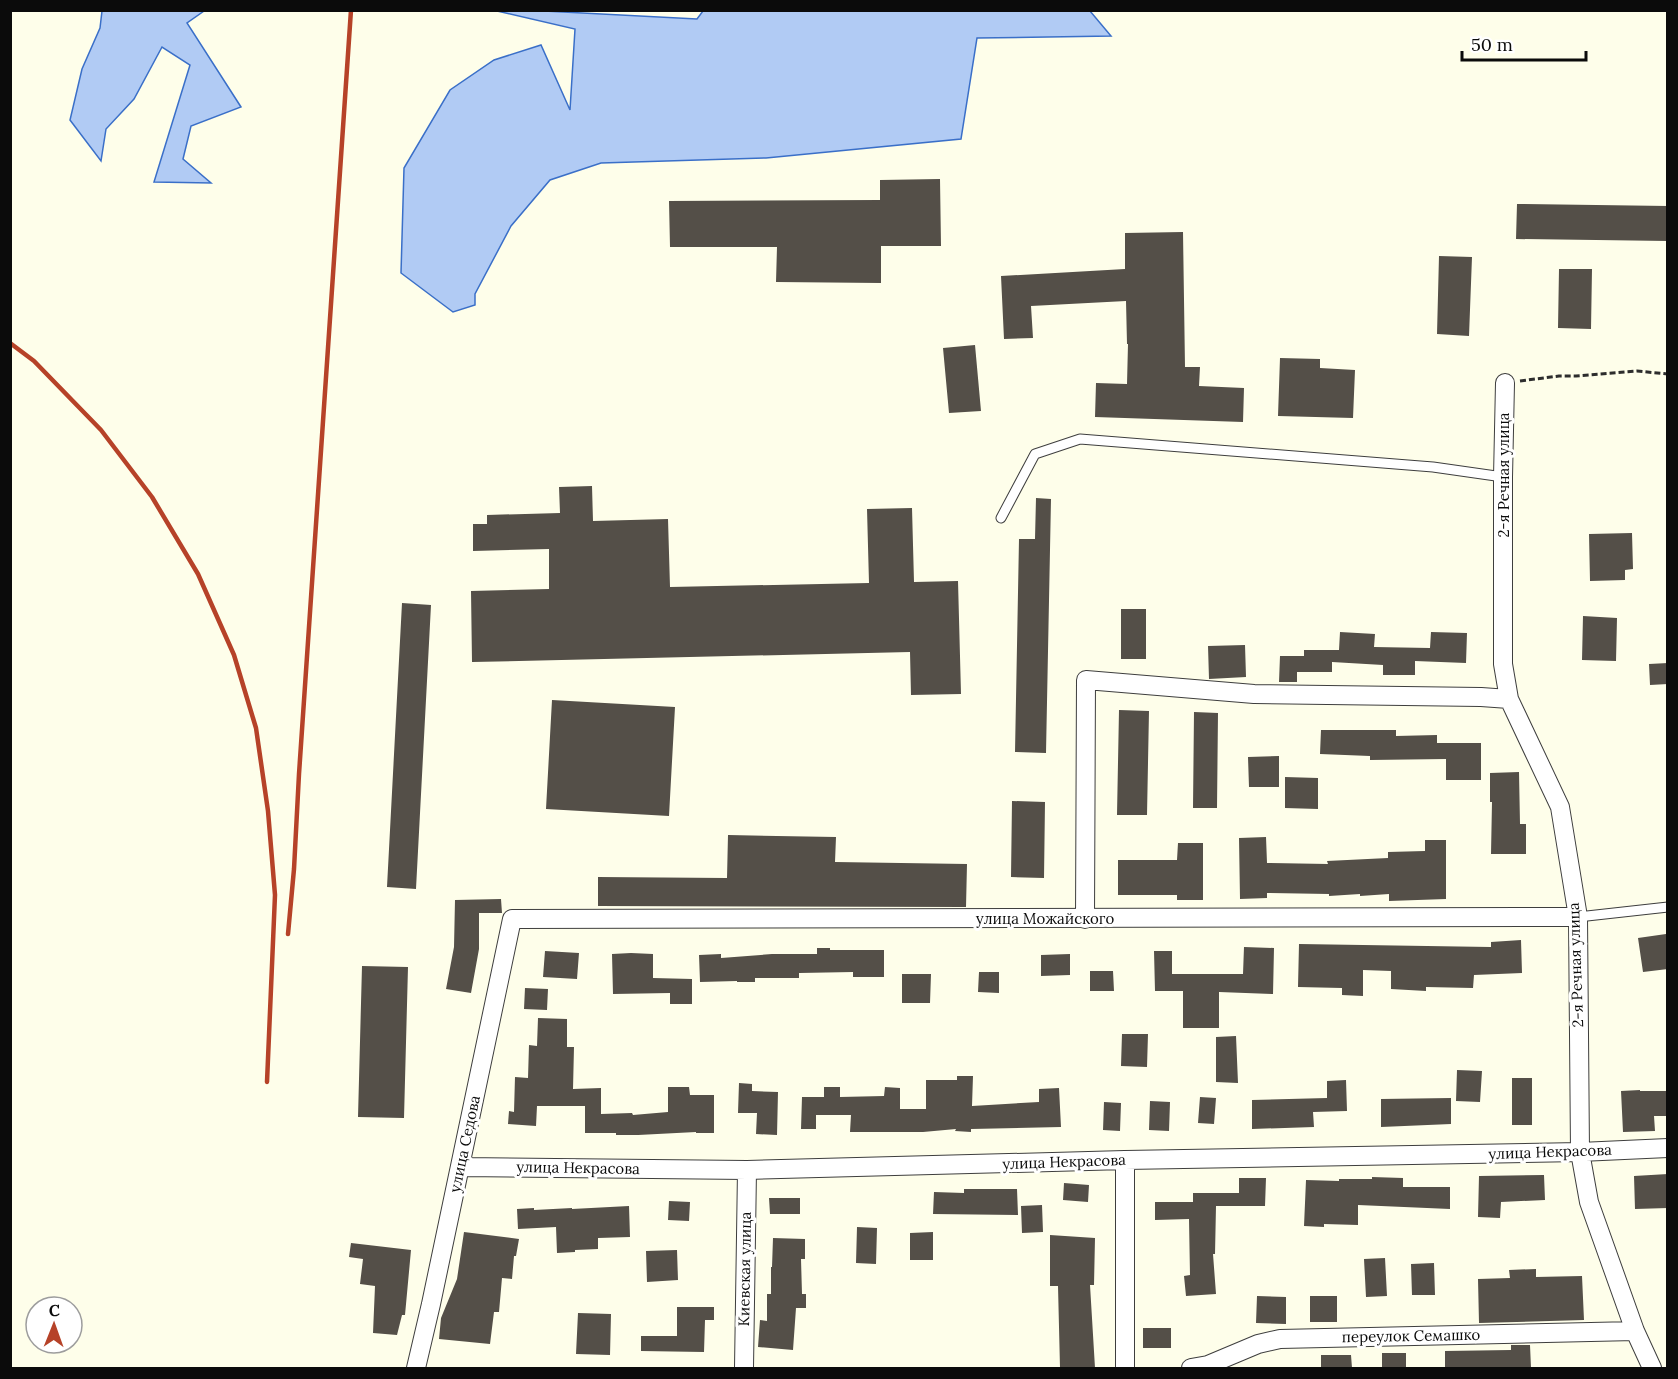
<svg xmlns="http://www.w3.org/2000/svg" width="1678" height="1379" font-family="Lora,serif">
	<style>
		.water { fill: #b1cbf4; stroke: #3a6fc8; stroke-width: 1.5 }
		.building { fill: #544f48 }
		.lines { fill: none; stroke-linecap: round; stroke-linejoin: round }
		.lane-casing { stroke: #3e3e3e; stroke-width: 11 }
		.street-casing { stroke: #3e3e3e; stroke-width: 20 }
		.path { stroke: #2d2d2d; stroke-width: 3; stroke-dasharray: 6 3; stroke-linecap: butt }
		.lane { stroke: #fff; stroke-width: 9 }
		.street { stroke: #fff; stroke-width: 18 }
		.rail { stroke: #b64228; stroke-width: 4.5 }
		.labels { text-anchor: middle; stroke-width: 6; stroke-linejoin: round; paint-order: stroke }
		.street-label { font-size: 15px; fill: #0b0b0b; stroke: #fff }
	</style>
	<rect width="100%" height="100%" fill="#fefeea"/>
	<path class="water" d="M102,11h102l-17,12 54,84 -50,19 -8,33 28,24 -57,-1 36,-117 -28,-18 -28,52 -28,30 -5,32 -31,-41 12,-51 18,-41z
		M703,11h387l21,25 -134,2 -16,101 -195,19 -165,5 -51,17 -39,46 -36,68v11l-22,7 -52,-39 3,-105 46,-78 44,-30 47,-15 29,65 5,-81 -78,-18h47l153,8z"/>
	<path class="building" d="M940,179l1,67h-60v37l-105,-1 1,-35h-107l-1,-46 211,-1v-20z
		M1517,204l151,2v35l-152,-2z
		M1183,232l2,135h15l-1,19 45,2 -1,34 -148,-5 1,-34 31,1 1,-40h-1l-1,-43 -95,5 2,32 -29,1 -3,-63 124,-7v-36z
		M1439,256l33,1 -3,79 -32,-2z
		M1559,269h33l-1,60 -33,-1z
		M975,345l6,66 -32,2 -6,-65z
		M1280,358l40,1v9l35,2 -2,48 -75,-2z
		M592,486l1,35 75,-2 2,68 199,-4 -2,-74 45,-1 2,74 44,-1 3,113 -50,1 -1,-43 -438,10 -1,-71 78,-2v-40l-76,2v-27h14v-9l73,-2 -1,-26z
		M1036,498l15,1 -5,254 -31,-1 4,-213h16z
		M1632,533l1,36 -8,1v10l-35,1 -1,-47z
		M402,603l29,2 -15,284 -29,-2z
		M1121,609h25v50h-25z
		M1583,616l34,2 -1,43 -34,-1z
		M1340,632l35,2 -1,13 56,1 1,-16 36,1 -1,30 -51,-2v14h-32v-10l-51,-3v10h-35v10h-18l1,-26h24v-6h35z
		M1245,645l1,32 -37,2 -1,-33z
		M1668,663v21l-18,1 -1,-21z
		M552,700l123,7 -6,109 -123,-7z
		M1119,710l30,1 -2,104h-30z
		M1194,712l24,1 -1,95h-24z
		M1321,730h75v6l41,-1v8h44v37h-35v-21l-76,1v-4l-50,-2z
		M1279,756v31h-30l-1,-30z
		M1519,772l1,52h6v30h-35l1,-52h-2v-29z
		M1285,777l33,1v31l-33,-1z
		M1012,801l33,1 -1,76 -33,-1z
		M728,835l108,2 -1,25 132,2 -1,43 -368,-1v-29l129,1z
		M1266,837l1,26 61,1 -1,-3 61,-3v-6l37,-1v-11h21v59l-57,2v-7l-29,2v-2l-31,2v-2l-62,-1v5l-27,1 -1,-61z
		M1178,843h25v57h-26v-5h-59v-35h59z
		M501,899l1,14h-23v36l-8,44 -25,-4 8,-42 1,-47z
		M1666,934l2,35 -25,3 -5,-34z
		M1521,940l1,33 -48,2 -1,13 -47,-1v4l-35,-2v-18l-28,-1v26l-21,-1v-7l-44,-1 1,-43 192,3v-5z
		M1244,947l30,1 -1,46 -54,-2v36h-36v-37h-28l-1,-40h18v23h71z
		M817,948h13v2h54v27h-31v-5l-54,1v5h-44v4h-18v-1l-37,1 -1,-27 22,-1v4l51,-4h45z
		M545,951l34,2 -2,26 -34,-2z
		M631,953l22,1v24l39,1v25h-22v-11l-57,1 -1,-40z
		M1070,954v21l-29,1v-21z
		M362,966l46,1 -4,151 -46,-1z
		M1090,971h23l1,20h-24z
		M979,972h20v21l-21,-1z
		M902,974h29l-1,29h-28z
		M525,988l23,1 -1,21 -23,-1z
		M538,1018l29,1v28h7l-1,42 28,-1v26l31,-1 1,2 35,-3v-25h21l1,8h24v38h-18v-1l-58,3h-22v-2h-31v-27h-48l-1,20 -28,-2 1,-13 5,1 1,-35 13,1 1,-33 8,1z
		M1122,1034h26l-1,33 -26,-1z
		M1236,1036l2,47 -22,-1v-45z
		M1457,1070l25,1 -2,31 -24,-1z
		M957,1076h16l-1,30 67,-4v-13l20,-1 2,39 -90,2v3l-16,-1 1,-2 -33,3h-73l1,-17h-35v14h-15l1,-32h22v-10h16v10l44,-1 1,-9 15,1v21h26v-29h31z
		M1512,1078h20v47h-20z
		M1346,1080l1,31 -34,1 1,15 -62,2v-29l75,-2v-17z
		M739,1083l13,1v7l26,1 -1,43 -21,-1 1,-21h-19z
		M1640,1090v1h28v25h-14l1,15 -32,1 -2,-41z
		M1200,1097l16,1 -2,26 -16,-1z
		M1451,1098v26l-70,3v-28z
		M1150,1101l20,1 -1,29 -20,-1z
		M1104,1102l17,1 -1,28 -17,-1z
		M1668,1174v34l-33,1 -1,-33z
		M1544,1175l1,25 -44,2 -1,16 -22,-1 1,-41z
		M1372,1177l31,1v9h47v22l-92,-4v20l-34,-1v3l-20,-1 2,-46 33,1v-2h33z
		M1239,1178h27l-1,28h-49l-1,48h-2l3,40 -30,2 -2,-20 6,-1 -1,-56 -34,1v-18h38v-9h46z
		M1064,1183l25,2 -1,17 -25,-2z
		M964,1189h53l1,26 -85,-1 1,-22 30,1z
		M769,1198h31v16h-30z
		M669,1201l21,1 -1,19 -21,-1z
		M1042,1205l1,27 -21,1 -1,-27z
		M629,1206l1,31 -32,1v11l-23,1v2l-18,1 -1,-26 -38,2 -1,-20 17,-1v2l38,-2v1z
		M857,1227l20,1 -1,36 -20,-1z
		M464,1232l55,7 -3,17h-2l-2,23 -10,-1 -3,34h-5l-4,32 -51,-5 2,-21 16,-39z
		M933,1232v28h-23v-27z
		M1050,1235l45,3 -1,47h-4l5,83h-35l-2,-82h-8z
		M773,1238l32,1v20h-4l1,35h4v14h-10l-3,42 -35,-3 2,-27 7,1v-27h4v-27h1z
		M351,1243l60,7 -6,65h-3l-5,20 -24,-2 2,-47 -15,-2 3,-25 -14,-2z
		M677,1250l1,30 -31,2 -1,-31z
		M1385,1258l2,38 -21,1 -2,-38z
		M1434,1263l1,32h-23l-1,-31z
		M1536,1269v8l46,-1 2,44 -105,3 -1,-44 32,-1 -1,-8z
		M1257,1296l29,1v27l-30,-1z
		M1310,1296h27v26h-27z
		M677,1307h37v13h-9l-1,32 -63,-1v-15h36z
		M578,1313l33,1 -1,41 -34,-1z
		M1143,1328h28v20h-28z
		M1511,1345h19l1,23h-86v-17l66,-1z
		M1382,1353h24v15h-24z
		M1321,1355h30l1,13h-31z"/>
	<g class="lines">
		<defs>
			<path id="lane" d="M1001,518l34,-64 45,-15 353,28 70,10
				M1578,917l90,-10"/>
			<path id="street" d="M1505,383l-2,94v187l6,35 51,108 18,110 2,235 9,50 46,129 17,37
				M1085,919l1,-239 168,14 227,3 28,2
				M1125,1160v208
				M461,1167l286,3 378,-10 455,-8 88,-4
				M416,1368l15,-64 81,-385 1066,-2
				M744,1368l3,-198
				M1191,1368l17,-3 50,-21 22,-5 355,-8"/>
		</defs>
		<use href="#lane" class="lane-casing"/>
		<use href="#street" class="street-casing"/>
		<path class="path" d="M1520,381l39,-5h17l61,-5 31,3"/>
		<use href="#lane" class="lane"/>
		<use href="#street" class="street"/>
		<path class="rail" d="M10,343l24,18 67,69 51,67 46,77 36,81 22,73 12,83 7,84 -8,187
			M288,934l6,-65 5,-95 52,-764"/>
	</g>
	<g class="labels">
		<g class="street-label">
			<text transform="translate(1504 475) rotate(-90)" y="5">2-я Речная улица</text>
			<text x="1045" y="924">улица Можайского</text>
			<text transform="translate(1576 965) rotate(-92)" y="5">2-я Речная улица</text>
			<text transform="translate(465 1144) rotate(-78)" y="5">улица Седова</text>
			<text transform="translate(1550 1152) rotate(-2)" y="5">улица Некрасова</text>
			<text transform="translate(1064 1162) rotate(-2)" y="5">улица Некрасова</text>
			<text transform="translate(578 1168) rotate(1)" y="5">улица Некрасова</text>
			<text transform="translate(745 1269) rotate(-89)" y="5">Киевская улица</text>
			<text transform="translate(1411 1336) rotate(-1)" y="5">переулок Семашко</text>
		</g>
	</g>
	<rect width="1678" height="1379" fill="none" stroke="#0b0b0b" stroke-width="24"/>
	<g transform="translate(54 1325) rotate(1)"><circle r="28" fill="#ffffff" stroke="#9d9d9d" stroke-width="1.5"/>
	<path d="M0-4.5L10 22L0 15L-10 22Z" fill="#b64228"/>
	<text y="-9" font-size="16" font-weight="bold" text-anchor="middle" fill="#0b0b0b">С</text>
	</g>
	<path d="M1462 51v9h124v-9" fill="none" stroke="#0b0b0b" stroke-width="3"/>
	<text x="1471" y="51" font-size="18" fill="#0b0b0b" stroke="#ffffff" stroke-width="4.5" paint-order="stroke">50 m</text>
</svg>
